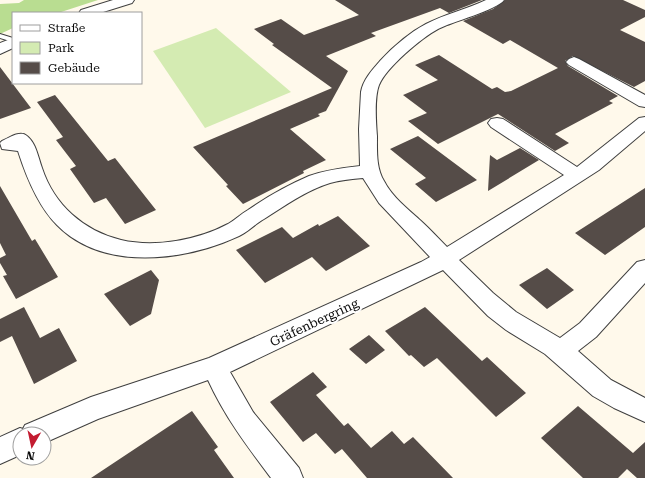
<svg xmlns="http://www.w3.org/2000/svg" width="645" height="478" font-family="'Roboto Serif',serif">
	<style>
		.green { fill: #d4ebb2 }
		.forest { fill: #b9dd91 }
		.building { fill: #554c48 }
		.lines { fill: none; stroke-linecap: round; stroke-linejoin: round }
		.lane-casing { stroke: #3f3f3f; stroke-width: 2 }
		.street-casing { stroke: #3f3f3f; stroke-width: 2 }
		.lane { fill: #fff; fill-rule: evenodd }
		.street { fill: #fff; fill-rule: evenodd }
		.labels { text-anchor: middle; stroke-width: 4; stroke-linejoin: round; paint-order: stroke }
		.street-label { font-size: 13px; fill: #0c0c0c; stroke: #fff }
	</style>
	<rect width="100%" height="100%" fill="#fff9eb"/>
	<path class="green" d="M216,28l75,64 -86,36 -52,-77z"/>
	<path class="forest" d="M24,0h74l-40,13h-45v15l-13,6v-30l19,-1z"/>
	<path class="building" d="M335,0h147l-33,13 -9,-5 -69,25 5,3 -50,20 22,15 -22,40 -8,3 2,2 -30,13 36,31 -23,11 1,2 -61,31 -17,-18 2,-1 -35,-38 139,-59 -60,-43 2,-1 -20,-15 27,-10 23,16 55,-20z
		M505,0h118l22,10v7l-25,13 25,12v39l-11,6 -61,-31 -8,5 3,5 50,30 -9,5 4,2 -58,31 14,9 -14,8 -57,-37 -60,30 -30,-23 19,-8 -24,-18 35,-15 -23,-15 24,-10 53,34 5,-2 8,5 6,-1 47,-23 -48,-28 -7,4 -40,-23 30,-12z
		M0,67l31,41 -31,11z
		M55,95l53,66 7,-3 41,52 -31,14 -19,-26 -12,5 -24,-34 6,-3 -20,-26 7,-3 -26,-35z
		M418,136l59,44 -41,22 -21,-18 11,-6 -36,-29z
		M520,148l19,12 -51,31 2,-36 7,5z
		M0,186l32,55 3,-2 23,38 -42,22 -13,-23 4,-1 -7,-12v-5l6,-3 -6,-12z
		M645,188v39l-40,28 -30,-22z
		M338,216l32,30 -44,25 -14,-14 -47,26 -29,-33 46,-23 11,11 25,-14 1,2z
		M547,268l27,22 -27,19 -28,-24z
		M151,270l8,10 -8,34 -21,12 -26,-32z
		M24,307l16,31 19,-10 18,33 -43,23 -22,-48 -12,6v-23z
		M425,307l57,54 5,-4 39,36 -30,24 -59,-59 -13,9 -13,-12 -2,1 -24,-25z
		M369,335l16,15 -19,14 -17,-15z
		M313,372l14,15 -11,8 28,31 4,-3 23,25 21,-17 12,13 9,-7 40,41h-86l-25,-29 -7,5 -19,-21 -13,9 -33,-40z
		M578,406l55,47 12,-11v36h-8l-10,-9 -9,9h-35l-42,-40z
		M192,411l26,36 -4,3 20,28h-143z"/>
	<g class="lines">
		<defs>
			<path id="lane" d="M0,34l13,4v4l-13,-4z"/>
			<path id="street" d="M113,0h21l-2,3 -32,10h-21l2,-3z
				M486,0h18c-7,10 -53,22 -66,29 -17,9 -52,39 -59,56 -5,13 -3,38 -2,51 0,15 -1,32 7,45 8,16 24,28 37,40 9,8 17,17 26,26l117,-72 -73,-48 -3,-4 3,-4 6,-1 6,1 74,48 62,-49 6,-1v14l-46,39 -140,90 34,33 23,19 44,26 20,-15 57,-61 8,-2v23l-49,54 -18,14 33,29 34,18v24l-31,-14 -21,-12 -48,-42 -39,-24 -18,-14 -45,-46 -213,102 23,40 46,56 4,10h-32c-24,-32 -46,-61 -63,-98l-110,39 -54,24v-9h-24v21l-20,9v-27l20,-9 3,1 2,-4 66,-28 118,-39 212,-96 9,-5 -51,-54 -16,-25c-11,1 -22,2 -33,5 -23,7 -46,23 -66,36 -9,5 -16,13 -25,17 -54,25 -136,36 -182,-11 -19,-19 -31,-49 -39,-74l-16,-2 -2,-6 2,-2c7,-3 18,-11 25,-5 9,7 11,21 15,32 12,37 42,63 79,72 34,8 77,0 107,-16 7,-4 13,-10 20,-14 19,-13 40,-25 61,-34 16,-6 34,-8 51,-10l-1,-37 2,-37c2,-12 11,-22 19,-31 13,-14 29,-28 46,-37 19,-10 41,-15 60,-24z
				M13,38v10l-13,6v-11z
				M574,57l5,2 66,36v12l-6,-1 -70,-41 -3,-3 3,-3z"/>
		</defs>
		<use href="#lane" class="lane-casing"/>
		<use href="#street" class="street-casing"/>
		<use href="#lane" class="lane"/>
		<use href="#street" class="street"/>
	</g>
	<g class="labels">
		<g class="street-label">
			<text transform="translate(314 322) rotate(-25)" y="5">Gräfenbergring</text>
		</g>
	</g>
	<rect x="12" y="12" width="130" height="72" fill="#ffffff" stroke="#9e9e9e"/>
	<rect x="20" y="25" width="20" height="6" fill="#ffffff" stroke="#9e9e9e"/>
	<text x="48" y="32" font-size="12" fill="#0c0c0c">Straße</text>
	<rect x="20" y="42" width="20" height="12" fill="#d4ebb2" stroke="#9e9e9e"/>
	<text x="48" y="52" font-size="12" fill="#0c0c0c">Park</text>
	<rect x="20" y="62" width="20" height="12" fill="#554c48" stroke="#9e9e9e"/>
	<text x="48" y="72" font-size="12" fill="#0c0c0c">Gebäude</text>
	<g transform="translate(32 446) rotate(189)"><circle r="19" fill="#ffffff" stroke="#9e9e9e"/>
	<path d="M0-3L7 15L0 10L-7 15Z" fill="#c31c31"/>
	<text y="-6" font-size="11" font-weight="bold" text-anchor="middle" fill="#0c0c0c">N</text>
	</g>
</svg>
